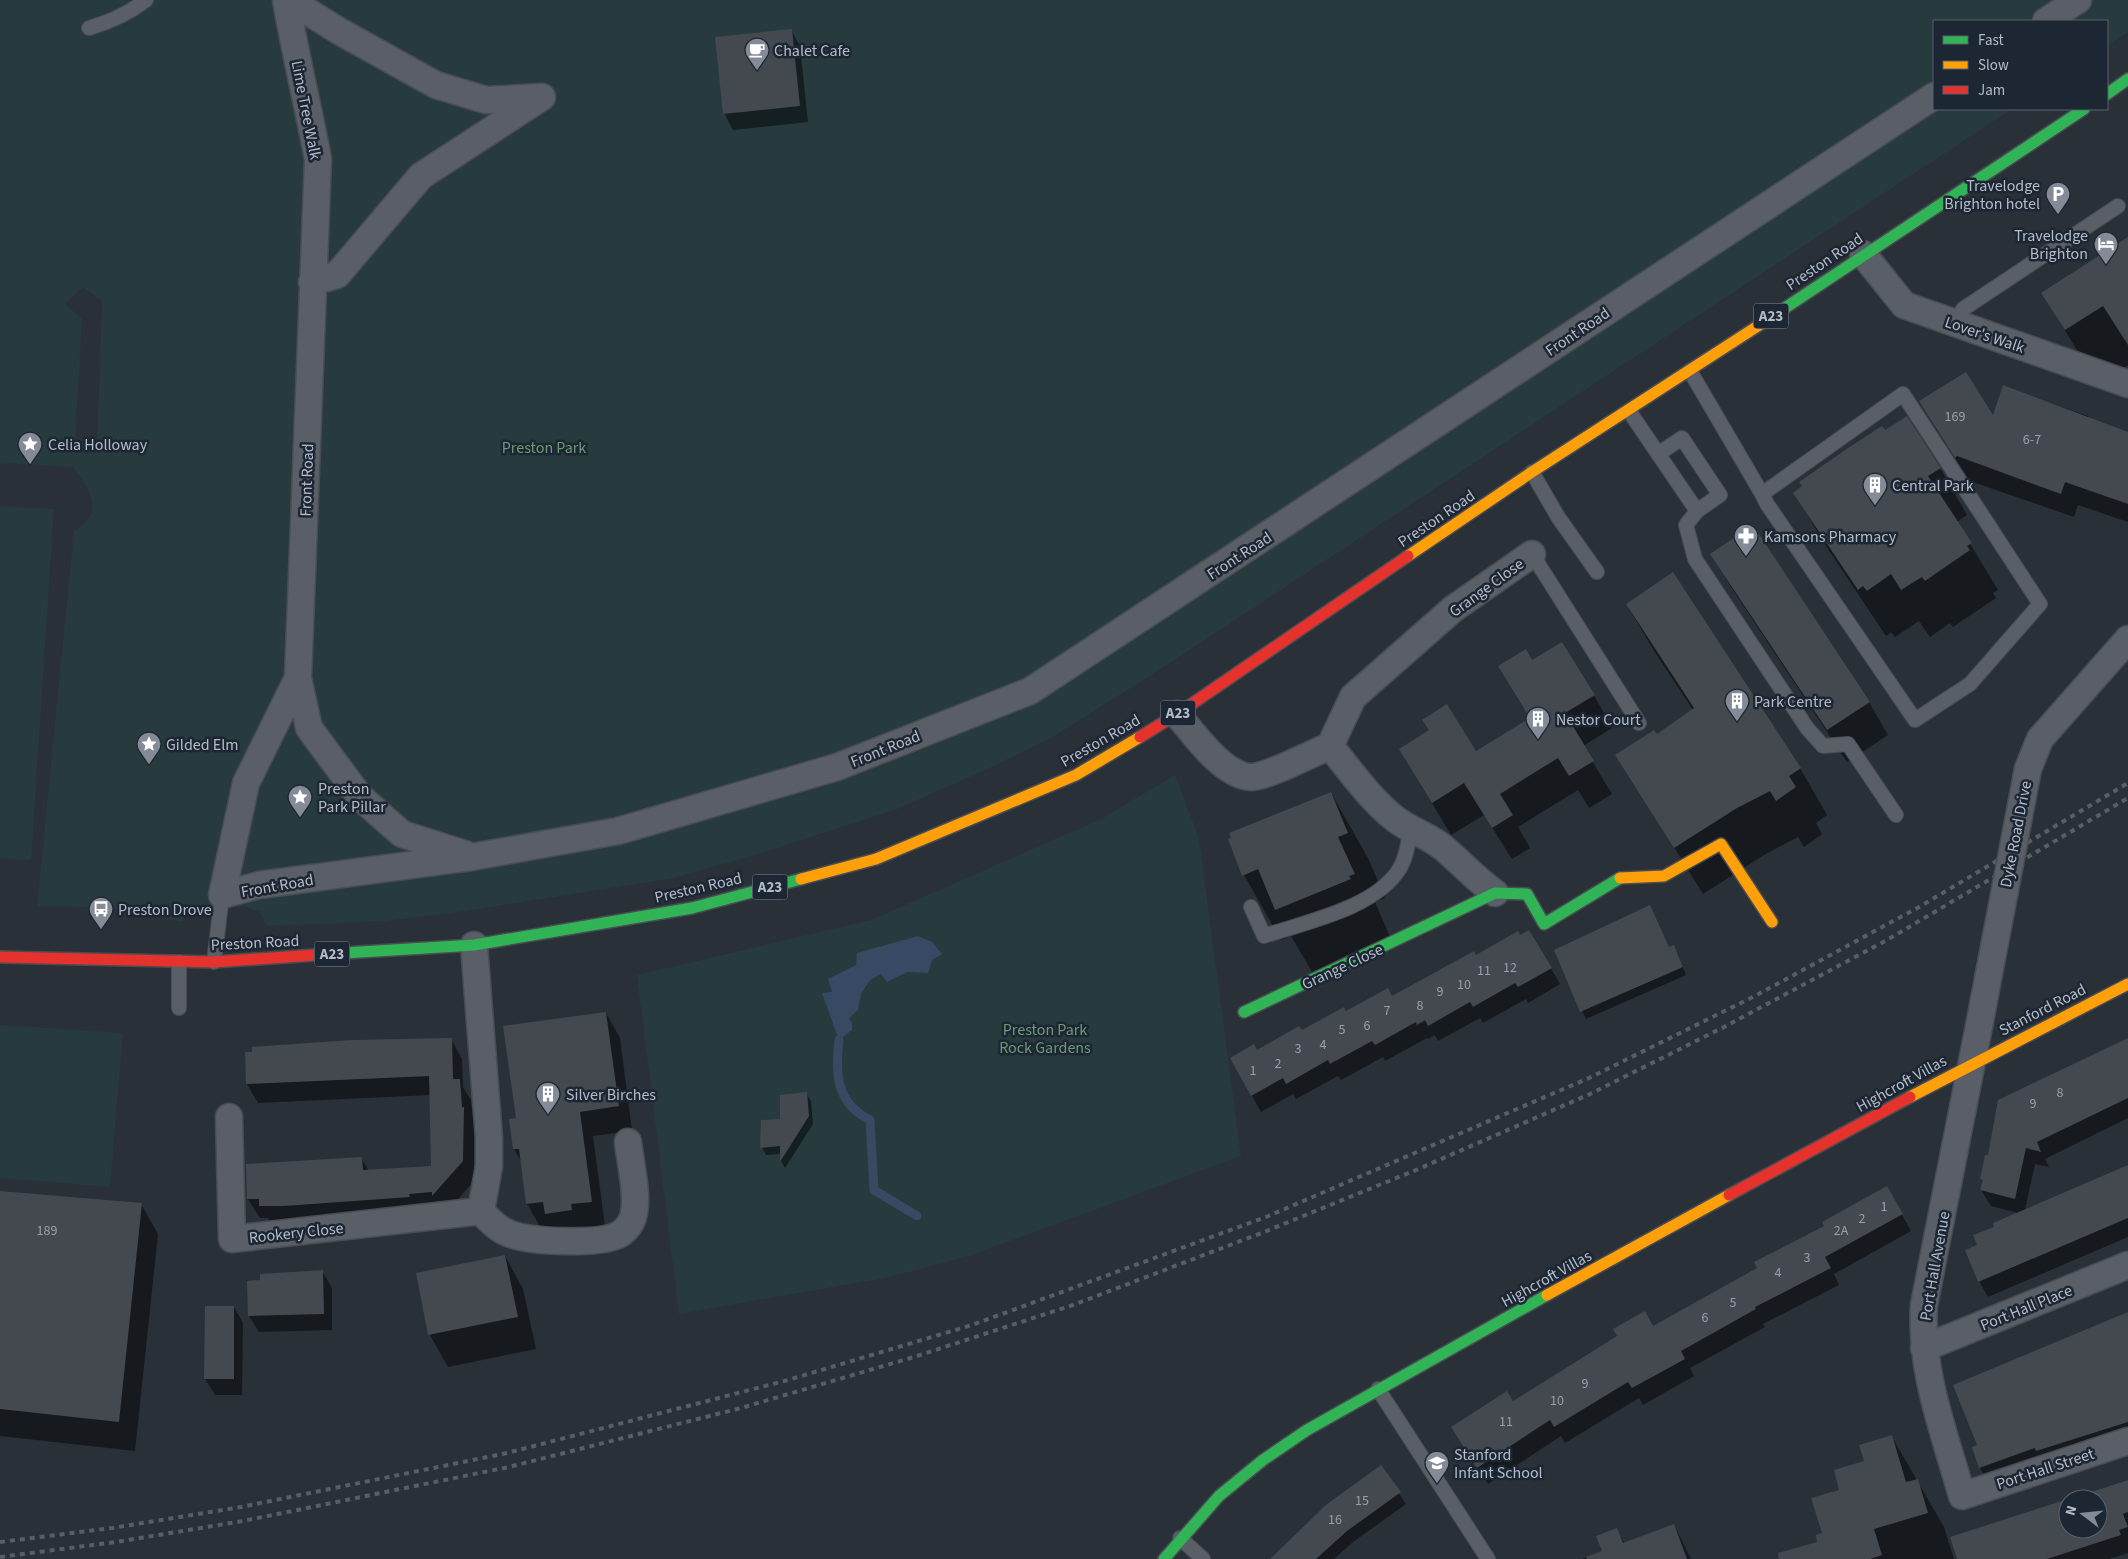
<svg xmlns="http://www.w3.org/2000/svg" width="2128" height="1559" font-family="'Source Sans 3',sans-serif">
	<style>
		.green { fill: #273a3e; fill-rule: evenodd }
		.water { fill: #384963 }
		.shadow { fill: #0007; fill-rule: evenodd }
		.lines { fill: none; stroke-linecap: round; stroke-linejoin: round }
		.stream { stroke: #384963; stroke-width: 9 }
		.building { fill: #444950 }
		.lane-casing { stroke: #484c53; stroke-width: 16 }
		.street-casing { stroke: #484c53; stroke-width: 29 }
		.fast-casing { stroke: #484c53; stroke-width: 14 }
		.slow-casing { stroke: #484c53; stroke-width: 14 }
		.jam-casing { stroke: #484c53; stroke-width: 14 }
		.lane { stroke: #5a5e66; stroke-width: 14 }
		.street { stroke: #5a5e66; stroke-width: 26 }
		.fast { stroke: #30b455; stroke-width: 11 }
		.slow { stroke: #ff9f0a; stroke-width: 11 }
		.jam { stroke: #e5322d; stroke-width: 11 }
		.rail { stroke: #595d64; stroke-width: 4; stroke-dasharray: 5 5; stroke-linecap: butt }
		.street-bridge-casing { stroke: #484c53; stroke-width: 29; stroke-linecap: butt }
		.street-bridge { stroke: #5a5e66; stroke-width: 26 }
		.labels { text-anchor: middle; stroke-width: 5; stroke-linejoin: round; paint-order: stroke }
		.number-label { font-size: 14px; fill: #989fab }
		.shield { fill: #1d2633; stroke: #878f9c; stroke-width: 1 }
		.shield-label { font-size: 15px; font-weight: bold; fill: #b4bcc9 }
		.poi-label { font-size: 16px; fill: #b4bcc9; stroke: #1d2633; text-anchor: start }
		.street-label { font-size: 16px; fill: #b4bcc9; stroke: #1d2633 }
		.park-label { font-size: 16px; fill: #6b9a76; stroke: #1d2633 }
	</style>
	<rect width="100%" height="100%" fill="#2a3038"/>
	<path class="green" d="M0,0h2128v32l-21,14v-25h-173v88h78l-853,561 -108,68 -70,34 -84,37 -135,44 -88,25 -215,34 -73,9 -119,5 -7,-14 -14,-5 -52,1 -6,4 -7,10c-51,-13 -91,-16 -144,-16l37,-375c32,-19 16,-40 -1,-64l-73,-4zM83,287l19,14 -5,143 -22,-2 7,-123 -17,-15z
		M0,506l54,3 -23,351 -31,-2z
		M1175,775l24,64 42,317 -272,100 -79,21 -211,37 -42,-339 234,-55 230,-101z
		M0,1025l123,8 -13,154 -110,-9z"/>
	<path class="water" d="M918,936l14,6 10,12 -10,6 -4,13 -21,-1 -20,10 -6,-8 -11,6 -9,14 -3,16 -9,8 3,5v7l-13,10 -17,-47 10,-1 -4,-13 28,-14 1,-12z"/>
	<path class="shadow" d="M791,30l9,16 8,76 -75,8 -9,-17z
		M2128,239v126l-30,20 -55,-91z
		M2004,387l84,29 2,4 38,14v88l-50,-17 -4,12 -104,-36 -36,-56 59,-7z
		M1885,432l55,36 27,47 -10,7 41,68 -5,3 3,5 -43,29 -3,-4 -20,14 -11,-16 -24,16 -4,-5 -5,4 -64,-96 -27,-47z
		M1753,527l116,175 19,33 -41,27 -116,-175 -19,-33z
		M1627,605l173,163 27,47 -11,8 6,11 -18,13 -6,-10 -34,18 -61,39 -86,-139 39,-19 37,-26 -39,-59z
		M1532,662l62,33 18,33 -29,18 29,48 -23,14 -11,-18 -60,37 12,21 -18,11 -28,-44 -33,20 -51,-86 76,4 55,-34z
		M1331,793l37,65 17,40 -10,4 16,37 -77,36 -23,-39 -10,4 -37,-65z
		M1529,931l31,53 -32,19 -2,-4 -43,24 -3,-5 -42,23 -3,-6 -7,4 -1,-1 -42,23 -2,-4 -42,23 -3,-4 -42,23 -3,-5 -32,18 -30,-54 26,-7 89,-38 46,-16zM1429,1016l2,2 -15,8v-3z
		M1670,948l8,6 8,21 -100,44 -4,-8z
		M606,1013l14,25 12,93 -39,5 12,90 -45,12 -6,-11 -13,1 -14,-24 -5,-42 -8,-13 3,-30z
		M451,1039l11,20 1,28 8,13 3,28v53l-30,34 -172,10 -4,-7h-8l-12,-19 -1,-34 114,-7 8,13 64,-4 -2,-72 -173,8 -11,-19z
		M2128,1039v79l-83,41 4,8 -14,-3 -10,46 103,-43v70l-140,60 -9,-16v-35l17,-19 22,-14 -27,-7 -10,-16 3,-8 -2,-3 7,-23z
		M806,1093l5,8 2,23 -28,44 -4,-7v-7l-15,1 -4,-8 19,-27z
		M0,1192l141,12 17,30 -23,217 -135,-15z
		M1896,1204l15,27 -77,43 5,11 -76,39 2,3 -75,41 4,8 -51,29 -4,-7 -74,45 -4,-7 -73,48 -26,-40 51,-41 140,-76z
		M505,1256l18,33 13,60 -88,18 -18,-32 -13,-61z
		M322,1271l10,17v42l-73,2 -10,-16z
		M206,1307h28l9,16 -1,72h-27l-10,-16z
		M2128,1312v129l-139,43 -9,-16 -7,-20z
		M1892,1437l52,90 10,32h-166l31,-17 22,-51 24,-29z
		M1381,1467l25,37 -53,38 -19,17h-62z
		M2128,1480v73l-19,6h-151l110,-60v30h30v-30h-29z
		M1674,1525l17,34h-109l21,-8 13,-21 9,14z"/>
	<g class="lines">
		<path class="stream" d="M839,1040c-4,34 -3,63 31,80l4,70 43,26"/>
	</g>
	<path class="building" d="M792,29l8,77 -77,8 -8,-77z
		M2128,237v108l-25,-39 -38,24 -24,-37z
		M1966,372l27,43 10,-30 125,47v72l-63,-22 -4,12 -104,-38 -2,2 -36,-57z
		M1907,416l34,52 -13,8 44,67 -5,3 3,4 -45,31 -3,-4 -21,13 -10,-16 -24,17 -4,-5 -5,4 -65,-97 9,-7 -3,-4 49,-34 34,-22 3,4z
		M1753,525l117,177 -43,28 -117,-176z
		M1673,572l128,196 -12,8 7,11 -20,14 -6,-10 -33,17 -63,40 -59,-93 39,-25 3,4 37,-26 -68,-104z
		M1562,642l33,53 -30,18 29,48 -25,15 -11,-18 -58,36 13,21 -21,13 -28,-45 -32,20 -33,-54 30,-19 -7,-10 25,-16 29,47 54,-33 -32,-52 28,-17 6,11z
		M1331,792l17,41 -10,4 17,37 -6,2 2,3 -76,31 -17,-41 -16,7 -14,-37 3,-1 -2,-5z
		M1650,905l19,42 5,-2 9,22 -103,45 -26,-62z
		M1529,930l23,38 -34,19 -3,-4 -42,24 -3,-5 -42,24 -3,-6 -8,4 -1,-2 -41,23 -3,-4 -42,23 -2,-4 -42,24 -3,-6 -32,18 -21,-38 24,-14 3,6 42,-24 3,4 42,-23 2,4 42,-23 4,8 82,-45 2,4 42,-24 2,4z
		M606,1012l13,94 -39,6 12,90 -21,2 1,6 -27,4 -2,-12 -17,2 -7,-55h-6l-4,-30 7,-1 -13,-92z
		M452,1038l1,41h7l2,28h2l-1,54 -31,35v-4l-23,2 1,3 -126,9h-25v-7h-12l-1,-35 116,-7 1,13 68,-4 -2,-90 -183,8 -1,-32h7v-5l100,-7z
		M2128,1038v60l-91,44 4,10 -15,-4 -11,51 -35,-9 3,-10 -3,-1 5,-24h3l10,-55z
		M807,1092l2,24 -29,46v-16l-20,2 1,-28 19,-1v-24z
		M2128,1165v53l-150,64 -13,-32 12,-5 -4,-10 21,-8 -1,-4z
		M1887,1186l16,28 -78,43 6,11 -76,39 1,2 -75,42 4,8 -53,29 -4,-6 -74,45 -4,-7 -73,48 -26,-41 56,-36 6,10 104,-65 -4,-7 32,-18 8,15 104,-58 -3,-6 70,-36 -2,-4z
		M0,1191l142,12 -23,219 -119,-13z
		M505,1255l13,62 -90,18 -12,-62z
		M323,1270l1,44 -76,2 -1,-35 13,-1v-6z
		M205,1306h29v73h-30z
		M2128,1312v110l-92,29 -1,-3 -56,20 -7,-21 5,-2 -24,-60z
		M1892,1435l14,47 12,-3 10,34 -54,16 8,26 -12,4h-91l-1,-6 39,-11 -1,-7 6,-2 -11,-35 28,-8 -5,-20 30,-9 -5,-16z
		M1381,1465l20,27 -54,39 -31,28h-46l57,-55z
		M2128,1480v32l-5,2 5,13 -9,3 2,5 -74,24h-90l-7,-22 118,-38v30h30v-30h-29z
		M1674,1524l13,35h-100l-1,-2 16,-6 -6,-15 21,-8 6,15z"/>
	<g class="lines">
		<defs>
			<path id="lane" d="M89,28c21,-6 39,-14 57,-28
				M1957,324l6,-15 155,-103
				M1690,371l72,123 5,10 148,216 55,-36 70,-80 -137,-210 -141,100
				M1629,411l68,100 -11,14 9,34 112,169 16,18 25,-2 48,71
				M1658,454l24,-16 38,57 -23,16
				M1532,472l26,45 39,55
				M1532,554l107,169
				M1251,907l13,29c42,-14 112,-28 136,-68 7,-12 8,-25 10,-38
				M179,962v46
				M214,962l8,-67
				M1378,1389l110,170
				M1180,1538l23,21"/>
			<path id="street" d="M286,0c9,53 22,106 32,159l-20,519 -52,105 -24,112 37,-10 213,-28 146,-26 219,-64 193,-76 904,-595
				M289,0l50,31 97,54 50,15 55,-3
				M2046,21l32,-21
				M1863,254l41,51 224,79
				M312,282l25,-7 84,-99 121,-79
				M298,678l11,50 51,69 42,37 63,20
				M1177,714c17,20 46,62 74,63 17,0 61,-24 79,-31l23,-49 100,-88 79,-55
				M1330,746c20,24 39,52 64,72 16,13 37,18 52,32 17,15 30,29 49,43
				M2028,769l12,-30 88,-100
				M474,945l15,193v28l-8,45
				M1979,1026l-55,279c-4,68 20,126 38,191l166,-55
				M229,1117l3,122 249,-28c7,8 16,18 27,22 21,9 89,12 110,2 5,-2 11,-9 13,-13 10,-18 -1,-60 -3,-80
				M1924,1348l204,-83"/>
			<path id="fast" d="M2107,94l21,-15
				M1764,322l320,-213
				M344,953l130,-8 218,-37 109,-29
				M1244,1012l251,-119 32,1 17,30 76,-46
				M1164,1559l55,-63 44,-36 44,-30 240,-135"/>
			<path id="slow" d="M1408,556l124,-84 232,-150
				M1620,878l44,-2 57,-32 51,78
				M801,879l75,-20 200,-84 64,-38
				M1910,1097l218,-113
				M1547,1295l182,-100"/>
			<path id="jam" d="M1140,737l37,-23 231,-158
				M0,957l214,5 130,-9
				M1729,1195l181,-98"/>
		</defs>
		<use href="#lane" class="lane-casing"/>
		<use href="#street" class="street-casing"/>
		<use href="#fast" class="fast-casing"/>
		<use href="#slow" class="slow-casing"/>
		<use href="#jam" class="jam-casing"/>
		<use href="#lane" class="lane"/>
		<use href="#street" class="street"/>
		<use href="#fast" class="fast"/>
		<use href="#slow" class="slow"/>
		<use href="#jam" class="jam"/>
		<path class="rail" d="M0,1542l112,-14 129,-21 266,-54 281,-73 184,-55 294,-108 323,-139 166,-82 164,-89 209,-124
			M0,1557l116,-15 127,-21 266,-54 232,-59 173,-51 159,-52 191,-73 152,-62 174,-76 134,-67 163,-87 241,-142"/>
		<defs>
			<path id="street-bridge" d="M1979,1026l49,-257"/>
		</defs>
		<use href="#street-bridge" class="street-bridge-casing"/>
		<use href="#street-bridge" class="street-bridge"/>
	</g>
	<defs>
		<symbol id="cafe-pin" viewBox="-11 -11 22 30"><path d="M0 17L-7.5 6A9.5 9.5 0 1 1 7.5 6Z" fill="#848b96" stroke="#1d2633"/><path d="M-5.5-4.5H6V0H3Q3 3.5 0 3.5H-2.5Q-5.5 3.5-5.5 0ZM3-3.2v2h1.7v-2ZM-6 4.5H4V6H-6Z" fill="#fff"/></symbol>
		<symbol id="parking-pin" viewBox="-11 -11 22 30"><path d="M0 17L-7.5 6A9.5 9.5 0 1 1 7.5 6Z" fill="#848b96" stroke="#1d2633"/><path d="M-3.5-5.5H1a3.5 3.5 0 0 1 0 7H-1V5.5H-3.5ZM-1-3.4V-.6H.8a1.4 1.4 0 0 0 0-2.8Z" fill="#fff"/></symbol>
		<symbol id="hotel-pin" viewBox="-11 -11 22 30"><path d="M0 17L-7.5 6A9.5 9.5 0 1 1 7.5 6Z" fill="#848b96" stroke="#1d2633"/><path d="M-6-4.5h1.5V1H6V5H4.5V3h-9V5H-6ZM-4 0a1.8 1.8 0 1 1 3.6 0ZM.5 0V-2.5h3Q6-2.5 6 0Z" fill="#fff"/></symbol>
		<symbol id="sight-pin" viewBox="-11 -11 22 30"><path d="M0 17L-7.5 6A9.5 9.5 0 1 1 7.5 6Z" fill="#848b96" stroke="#1d2633"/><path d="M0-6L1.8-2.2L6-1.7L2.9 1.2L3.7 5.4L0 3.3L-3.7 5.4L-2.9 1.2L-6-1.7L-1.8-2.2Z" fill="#fff"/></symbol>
		<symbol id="building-pin" viewBox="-11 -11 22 30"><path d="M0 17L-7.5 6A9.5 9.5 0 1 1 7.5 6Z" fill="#848b96" stroke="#1d2633"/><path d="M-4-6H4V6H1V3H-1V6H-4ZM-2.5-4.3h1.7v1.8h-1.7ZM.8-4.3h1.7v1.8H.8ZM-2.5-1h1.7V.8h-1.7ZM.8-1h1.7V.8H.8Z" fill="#fff"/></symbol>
		<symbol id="pharmacy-pin" viewBox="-11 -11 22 30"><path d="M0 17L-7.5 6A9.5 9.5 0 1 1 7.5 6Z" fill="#848b96" stroke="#1d2633"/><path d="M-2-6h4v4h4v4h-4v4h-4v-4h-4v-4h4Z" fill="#fff"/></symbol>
		<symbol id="bus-pin" viewBox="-11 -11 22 30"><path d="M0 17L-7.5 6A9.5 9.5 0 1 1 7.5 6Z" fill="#848b96" stroke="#1d2633"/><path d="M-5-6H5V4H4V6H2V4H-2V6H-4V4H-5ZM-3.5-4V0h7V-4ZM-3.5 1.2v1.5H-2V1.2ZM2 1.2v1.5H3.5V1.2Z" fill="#fff"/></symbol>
		<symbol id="school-pin" viewBox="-11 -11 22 30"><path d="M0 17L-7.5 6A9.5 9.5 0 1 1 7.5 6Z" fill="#848b96" stroke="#1d2633"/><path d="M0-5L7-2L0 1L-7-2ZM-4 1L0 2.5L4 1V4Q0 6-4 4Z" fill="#fff"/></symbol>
	</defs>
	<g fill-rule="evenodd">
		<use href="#cafe-pin" x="743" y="36" width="28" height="38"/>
		<use href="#parking-pin" x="2044" y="180" width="28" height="38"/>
		<use href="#hotel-pin" x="2092" y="230" width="28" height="38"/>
		<use href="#sight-pin" x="16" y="430" width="28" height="38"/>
		<use href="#building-pin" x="1861" y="471" width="28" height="38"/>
		<use href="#pharmacy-pin" x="1732" y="522" width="28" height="38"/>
		<use href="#building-pin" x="1723" y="687" width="28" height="38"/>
		<use href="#building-pin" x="1524" y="705" width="28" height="38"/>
		<use href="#sight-pin" x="135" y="730" width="28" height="38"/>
		<use href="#sight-pin" x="286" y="783" width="28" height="38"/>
		<use href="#bus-pin" x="87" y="895" width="28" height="38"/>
		<use href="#building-pin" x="534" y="1080" width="28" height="38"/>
		<use href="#school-pin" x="1423" y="1449" width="28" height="38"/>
	</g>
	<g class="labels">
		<g class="number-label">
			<text x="1955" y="421">169</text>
			<text x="2032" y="444">6-7</text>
			<text x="1510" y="972">12</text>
			<text x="1484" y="975">11</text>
			<text x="1464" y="989">10</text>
			<text x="1440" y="996">9</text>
			<text x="1420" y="1010">8</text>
			<text x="1387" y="1015">7</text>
			<text x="1367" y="1030">6</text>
			<text x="1342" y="1034">5</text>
			<text x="1323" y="1049">4</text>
			<text x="1298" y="1053">3</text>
			<text x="1278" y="1068">2</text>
			<text x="1253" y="1075">1</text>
			<text x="2060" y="1097">8</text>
			<text x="2033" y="1108">9</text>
			<text x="1884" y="1211">1</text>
			<text x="1862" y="1223">2</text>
			<text x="47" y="1235">189</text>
			<text x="1841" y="1235">2A</text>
			<text x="1807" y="1262">3</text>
			<text x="1778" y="1277">4</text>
			<text x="1733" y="1307">5</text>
			<text x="1705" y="1322">6</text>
			<text x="1585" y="1388">9</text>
			<text x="1557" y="1405">10</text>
			<text x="1506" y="1426">11</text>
			<text x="1362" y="1505">15</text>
			<text x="1335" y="1524">16</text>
		</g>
		<g class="shield">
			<rect x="1753.5" y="303.5" width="35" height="25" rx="4"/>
			<rect x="1160.5" y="700.5" width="35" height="25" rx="4"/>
			<rect x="752.5" y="874.5" width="35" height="25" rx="4"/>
			<rect x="314.5" y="941.5" width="35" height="25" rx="4"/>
		</g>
		<g class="shield-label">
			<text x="1771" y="321">A23</text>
			<text x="1178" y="718">A23</text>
			<text x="770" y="892">A23</text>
			<text x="332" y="959">A23</text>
		</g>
		<g class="poi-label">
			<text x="774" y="56">Chalet Cafe</text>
			<text x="2040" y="191" text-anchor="end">Travelodge<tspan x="2040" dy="18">Brighton hotel</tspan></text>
			<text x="2088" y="241" text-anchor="end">Travelodge<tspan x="2088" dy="18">Brighton</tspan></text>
			<text x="48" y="450">Celia Holloway</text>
			<text x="1892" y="491">Central Park</text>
			<text x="1764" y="542">Kamsons Pharmacy</text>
			<text x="1754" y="707">Park Centre</text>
			<text x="1556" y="725">Nestor Court</text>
			<text x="166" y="750">Gilded Elm</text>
			<text x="318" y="794">Preston<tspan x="318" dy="18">Park Pillar</tspan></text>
			<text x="118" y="915">Preston Drove</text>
			<text x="566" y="1100">Silver Birches</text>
			<text x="1454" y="1460">Stanford<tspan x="1454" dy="18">Infant School</tspan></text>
		</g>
		<g class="street-label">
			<text transform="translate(307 110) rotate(79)" y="6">Lime Tree Walk</text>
			<text transform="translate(1824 261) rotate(-34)" y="6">Preston Road</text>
			<text transform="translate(1577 331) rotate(-34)" y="6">Front Road</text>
			<text transform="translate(1985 334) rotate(19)" y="6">Lover's Walk</text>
			<text transform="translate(306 480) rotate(-88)" y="6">Front Road</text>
			<text transform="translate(1436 518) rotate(-34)" y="6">Preston Road</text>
			<text transform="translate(1239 555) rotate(-33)" y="6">Front Road</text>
			<text transform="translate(1486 587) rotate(-36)" y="6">Grange Close</text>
			<text transform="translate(1100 740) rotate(-30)" y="6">Preston Road</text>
			<text transform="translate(885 748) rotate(-22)" y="6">Front Road</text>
			<text transform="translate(2015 834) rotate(-79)" y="6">Dyke Road Drive</text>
			<text transform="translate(277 885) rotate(-10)" y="6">Front Road</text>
			<text transform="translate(698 887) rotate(-13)" y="6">Preston Road</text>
			<text transform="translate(255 942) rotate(-3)" y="6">Preston Road</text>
			<text transform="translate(1342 966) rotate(-25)" y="6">Grange Close</text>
			<text transform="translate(2042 1009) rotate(-27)" y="6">Stanford Road</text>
			<text transform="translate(1901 1083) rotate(-29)" y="6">Highcroft Villas</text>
			<text transform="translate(296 1232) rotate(-6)" y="6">Rookery Close</text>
			<text transform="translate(1934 1266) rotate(-80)" y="6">Port Hall Avenue</text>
			<text transform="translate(1546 1278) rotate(-29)" y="6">Highcroft Villas</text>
			<text transform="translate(2026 1307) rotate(-22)" y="6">Port Hall Place</text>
			<text transform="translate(2045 1468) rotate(-18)" y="6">Port Hall Street</text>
		</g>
		<g class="park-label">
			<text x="544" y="453">Preston Park</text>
			<text x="1045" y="1035">Preston Park<tspan x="1045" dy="18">Rock Gardens</tspan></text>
		</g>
	</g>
	<rect x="1933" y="20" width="175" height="90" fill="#1d2633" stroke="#59626f"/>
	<rect x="1943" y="36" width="25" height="8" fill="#30b455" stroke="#59626f"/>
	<text x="1978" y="45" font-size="15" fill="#b4bcc9">Fast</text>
	<rect x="1943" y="61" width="25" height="8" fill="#ff9f0a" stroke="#59626f"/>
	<text x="1978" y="70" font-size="15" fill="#b4bcc9">Slow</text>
	<rect x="1943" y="86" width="25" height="8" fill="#e5322d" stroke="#59626f"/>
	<text x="1978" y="95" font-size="15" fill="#b4bcc9">Jam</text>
	<g transform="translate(2083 1514) rotate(286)"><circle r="24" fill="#1d2633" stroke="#59626f"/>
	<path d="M0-4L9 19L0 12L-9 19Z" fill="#848b96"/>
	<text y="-8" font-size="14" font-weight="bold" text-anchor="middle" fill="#b4bcc9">N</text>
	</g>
</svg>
